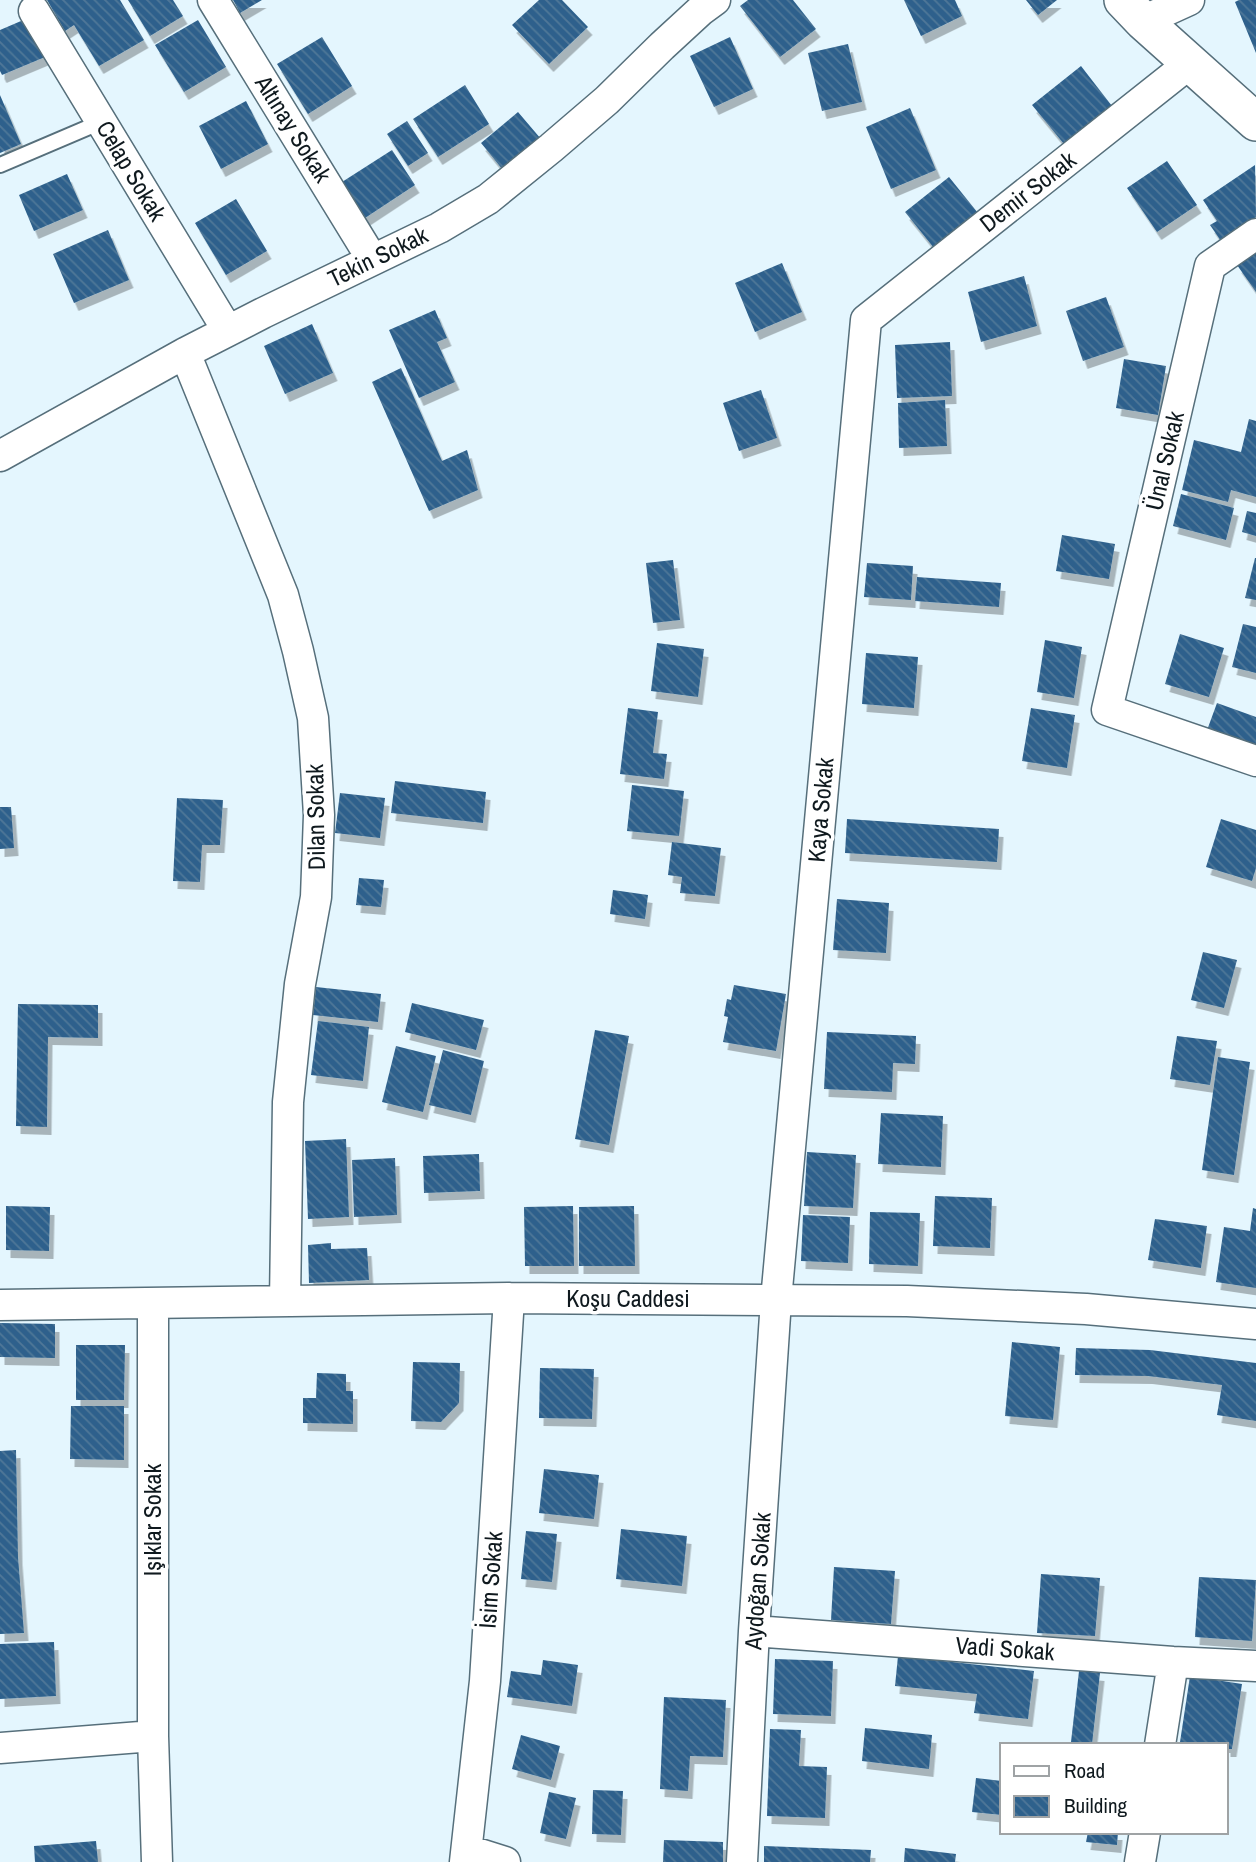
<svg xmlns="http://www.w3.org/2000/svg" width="1256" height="1862" font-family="'Archivo Narrow',sans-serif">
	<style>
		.building { fill: url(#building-back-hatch); filter: url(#shadow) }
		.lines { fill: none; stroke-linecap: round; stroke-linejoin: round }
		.service-casing { stroke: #566f7b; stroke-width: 18 }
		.minor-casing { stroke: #566f7b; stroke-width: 33 }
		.tertiary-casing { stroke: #566f7b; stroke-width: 40 }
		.service { stroke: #fff; stroke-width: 14 }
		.minor { stroke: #fff; stroke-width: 30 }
		.tertiary { stroke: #fff; stroke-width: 37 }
		.labels { text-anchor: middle; stroke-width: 7; stroke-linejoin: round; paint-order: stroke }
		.street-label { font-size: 24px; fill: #0f191e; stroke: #fff }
	</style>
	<defs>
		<pattern id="building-back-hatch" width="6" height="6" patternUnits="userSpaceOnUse" patternTransform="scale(1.75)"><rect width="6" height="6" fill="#2e618c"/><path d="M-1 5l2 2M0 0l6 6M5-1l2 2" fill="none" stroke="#507798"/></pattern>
		<filter id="shadow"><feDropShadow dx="4.5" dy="8" stdDeviation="0" flood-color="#0004"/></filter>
	</defs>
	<rect width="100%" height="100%" fill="#e4f6fe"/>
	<path class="building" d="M47,0h73l24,40 -45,26 -25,-41 -9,6z
		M128,0h45l10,16 -33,20z
		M233,0h29l-22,13z
		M539,0h23l26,27 -39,37 -37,-39z
		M748,0h45l23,29 -36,28 -40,-51z
		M904,0h51l7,16 -41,20z
		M1026,0h31l-19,15z
		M1239,0h17v53l-21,-51z
		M28,18l17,39 -43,18 -2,-4v-41z
		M198,20l28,47 -42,25 -29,-47z
		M322,37l30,49 -44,28 -31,-50z
		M730,37l23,52 -39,18 -24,-51z
		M848,44l14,58 -40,9 -14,-58z
		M1081,66l31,40 -48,38 -32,-39z
		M465,85l24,39 -51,33 -25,-38z
		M0,95l21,49 -21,9z
		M246,101l22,43 -47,25 -22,-43z
		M910,108l26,62 -45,19 -25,-62z
		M518,112l23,27 -38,31 -22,-27z
		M407,121l21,32 -20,13 -21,-32z
		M392,150l23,35 -50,33 -23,-36z
		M1167,161l30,44 -40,27 -30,-44z
		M1255,165l1,52 -35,24 -11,-16 7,-4 -14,-21z
		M67,174l16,36 -49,21 -15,-36z
		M949,177l29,36 -44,35 -29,-36z
		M236,199l31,52 -41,24 -31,-52z
		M108,230l21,50 -55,23 -21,-49z
		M1256,252v40l-19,-27z
		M782,263l20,49 -47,20 -20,-49z
		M1024,276l13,50 -56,16 -13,-50z
		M1106,297l18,50 -41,14 -17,-50z
		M435,310l12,28 -10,4 18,40 -36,16 -30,-68z
		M312,324l21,49 -48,21 -21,-48z
		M950,342l2,54 -55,2 -2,-53z
		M1124,359l42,7 -8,49 -42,-7z
		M401,368l41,93 25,-11 11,40 -49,21 -57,-129z
		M761,390l16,48 -38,13 -16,-48z
		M945,400l2,46 -48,2 -1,-45z
		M1249,419l7,2v76l-25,-7 -3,12 -46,-12 12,-50 47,12z
		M1181,494l53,14 -8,32 -53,-14z
		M1247,511l9,2v23l-14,-4z
		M1062,535l53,9 -6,35 -53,-8z
		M1255,558h1v42l-11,-2z
		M673,560l7,60 -27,3 -7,-60z
		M867,563l46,3 -2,34 -47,-3z
		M917,577l84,6 -2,24 -84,-6z
		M1243,624l13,3v46l-24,-6z
		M1180,634l44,14 -15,49 -44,-13z
		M1045,640l37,7 -8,51 -37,-6z
		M657,643l47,6 -6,48 -47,-6z
		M866,653l52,4 -4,51 -52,-4z
		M1217,703l39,14v33l-50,-17z
		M628,708l30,4 -5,41 14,1 -3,25 -44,-5z
		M1031,708l44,7 -8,53 -45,-7z
		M395,781l91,11 -3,31 -92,-10z
		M632,785l52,6 -5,45 -52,-5z
		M340,793l45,5 -5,40 -45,-5z
		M177,798l46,2 -3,45h-18l-2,37 -27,-1z
		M0,807h11l3,41 -14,1z
		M847,819l152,10 -2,33 -152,-9z
		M1221,819l35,11v38l-4,13 -46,-14z
		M672,842l49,6 -6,48 -35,-3 2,-16 -14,-2z
		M359,878l25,2 -3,27 -25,-2z
		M613,890l35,5 -3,24 -35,-5z
		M837,899l52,4 -3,50 -53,-3z
		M1203,952l34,8 -13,48 -33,-8z
		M734,985l52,9 -10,57 -53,-9 5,-25 -4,-1 3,-17 4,1z
		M316,987l65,7 -3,28 -65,-7z
		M412,1003l72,17 -8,30 -71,-18z
		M18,1004l80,1v33l-50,-1 -1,90 -31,-1z
		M318,1021l51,6 -6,54 -52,-6z
		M595,1030l34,6 -20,109 -34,-6z
		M827,1032l89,4 -1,28 -22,-1 -1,29 -68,-3z
		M1177,1036l40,5 -7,44 -40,-6z
		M396,1046l40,10 -13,56 -41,-10z
		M443,1050l41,11 -13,54 -42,-10z
		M1218,1057l32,5 -16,113 -32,-5z
		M881,1113l62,3 -2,51 -63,-3z
		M346,1139l3,78 -41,2 -3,-78z
		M807,1152l49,3 -3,53 -49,-2z
		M479,1154l1,37 -56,2 -1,-37z
		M395,1158l2,57 -43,2 -2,-57z
		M935,1196l57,2 -2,50 -57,-2z
		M6,1206l44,1 -1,44 -43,-1z
		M573,1206l1,60h-49l-1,-59z
		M634,1206l1,60h-56v-59z
		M1253,1208l3,1v79l-40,-6 8,-55 26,4z
		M870,1212l50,1 -2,53 -49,-2z
		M803,1215l47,2 -2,46 -47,-2z
		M1155,1219l52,7 -6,42 -53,-8z
		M331,1243v6l36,-1 2,32 -60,3 -1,-38z
		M0,1323l55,1v34l-55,-1z
		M1012,1342l48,5 -7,73 -48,-4z
		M76,1345h49l-1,55h-48z
		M1076,1348l74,2 106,13v58l-39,-6 5,-30 -74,-9 -73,-1z
		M413,1362l47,1 -1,40 -18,19 -30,-1z
		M540,1368l54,1 -2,50 -53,-1z
		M317,1373l29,1v17h7v33l-50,-1v-25h13z
		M71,1406h53v54l-54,-1z
		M16,1450l2,107 6,76 -24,1v-183z
		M544,1469l55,6 -5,44 -55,-6z
		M621,1529l66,7 -5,50 -66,-7z
		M526,1531l31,3 -5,48 -31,-3z
		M834,1567l61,4 -4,53 -60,-4z
		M1041,1574l59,4 -5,58 -58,-3z
		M1199,1577l57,3 -4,61 -57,-4z
		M54,1642l2,54 -56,3v-55z
		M898,1656l136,15 -6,48 -54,-6 3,-19 -82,-8z
		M775,1659l58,2 -2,55 -58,-2z
		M543,1660l35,5 -6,41 -65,-9 4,-26 30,4z
		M1079,1671l21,2 -8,71 -21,-2z
		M1190,1676l52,8 -10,65h-6v-4h-25l-21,-3z
		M664,1697l62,3 -3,57 -33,-1 -2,35 -28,-2z
		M865,1728l67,7 -3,34 -67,-8z
		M770,1729l31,1 -2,36 28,1 -2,51 -58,-2z
		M521,1735l39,11 -9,34 -39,-11z
		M976,1778l26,3v34l-30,-3z
		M593,1790l30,1 -2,44 -29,-1z
		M549,1792l27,6 -10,41 -26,-6z
		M1088,1832h30l-1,13 -31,-3z
		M664,1840l59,2v20h-60z
		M96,1841l2,21h-63l-1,-16z
		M764,1846l107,4 -1,12h-106z
		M905,1848l51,6 -1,8h-51z"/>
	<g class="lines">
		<defs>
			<path id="service" d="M0,165l101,-43"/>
			<path id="minor" d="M213,0l159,259
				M34,11l194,320
				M1143,21l46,-21
				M1256,234l-46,32 -103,444 149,51
				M185,353l98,242 15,56 15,67 6,97 -3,82 -16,87 -12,118 -3,199
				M0,456l185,-103 78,-40 176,-85 49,-29 63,-51 56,-48 55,-54 38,-35 15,-11
				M153,1303v433l4,126
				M0,1305l509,-7 398,3 179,8 170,15
				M754,1631l419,31 83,4
				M1160,1745l13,-83
				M0,1748l153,-12
				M467,1850l38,12
				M465,1862l20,-181 24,-383
				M742,1862l12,-231 22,-331 90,-980 324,-257
				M1140,1862l5,-30"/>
			<path id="tertiary" d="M1123,0l20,21 113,101"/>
		</defs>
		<use href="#service" class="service-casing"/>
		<use href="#minor" class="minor-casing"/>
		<use href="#tertiary" class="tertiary-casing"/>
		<use href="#service" class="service"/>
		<use href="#minor" class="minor"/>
		<use href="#tertiary" class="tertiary"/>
	</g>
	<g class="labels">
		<g class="street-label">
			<text transform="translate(293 129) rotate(58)" y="8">Altınay Sokak</text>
			<text transform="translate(131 171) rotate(59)" y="8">Celap Sokak</text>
			<text transform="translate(1028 192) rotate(-38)" y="8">Demir Sokak</text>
			<text transform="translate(378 257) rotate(-26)" y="8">Tekin Sokak</text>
			<text transform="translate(1165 461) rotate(-77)" y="8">Ünal Sokak</text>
			<text transform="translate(821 810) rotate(-85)" y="8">Kaya Sokak</text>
			<text transform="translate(316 817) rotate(-91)" y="8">Dilan Sokak</text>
			<text x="628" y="1307">Koşu Caddesi</text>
			<text transform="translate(153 1520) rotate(-90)" y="8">Işıklar Sokak</text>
			<text transform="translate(491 1580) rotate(-86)" y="8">İsim Sokak</text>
			<text transform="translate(758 1581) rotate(-86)" y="8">Aydoğan Sokak</text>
			<text transform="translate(1005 1649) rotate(4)" y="8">Vadi Sokak</text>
		</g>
	</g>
	<rect x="1000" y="1743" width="228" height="91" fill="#ffffff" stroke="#9fa3a5" stroke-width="2"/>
	<rect x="1014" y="1766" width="35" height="10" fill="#ffffff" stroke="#9fa3a5" stroke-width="2"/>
	<text x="1064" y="1778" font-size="21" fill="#0f191e">Road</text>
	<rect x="1014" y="1796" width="35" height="21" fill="url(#building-back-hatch)" stroke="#9fa3a5" stroke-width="2"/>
	<text x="1064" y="1813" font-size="21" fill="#0f191e">Building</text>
</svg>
